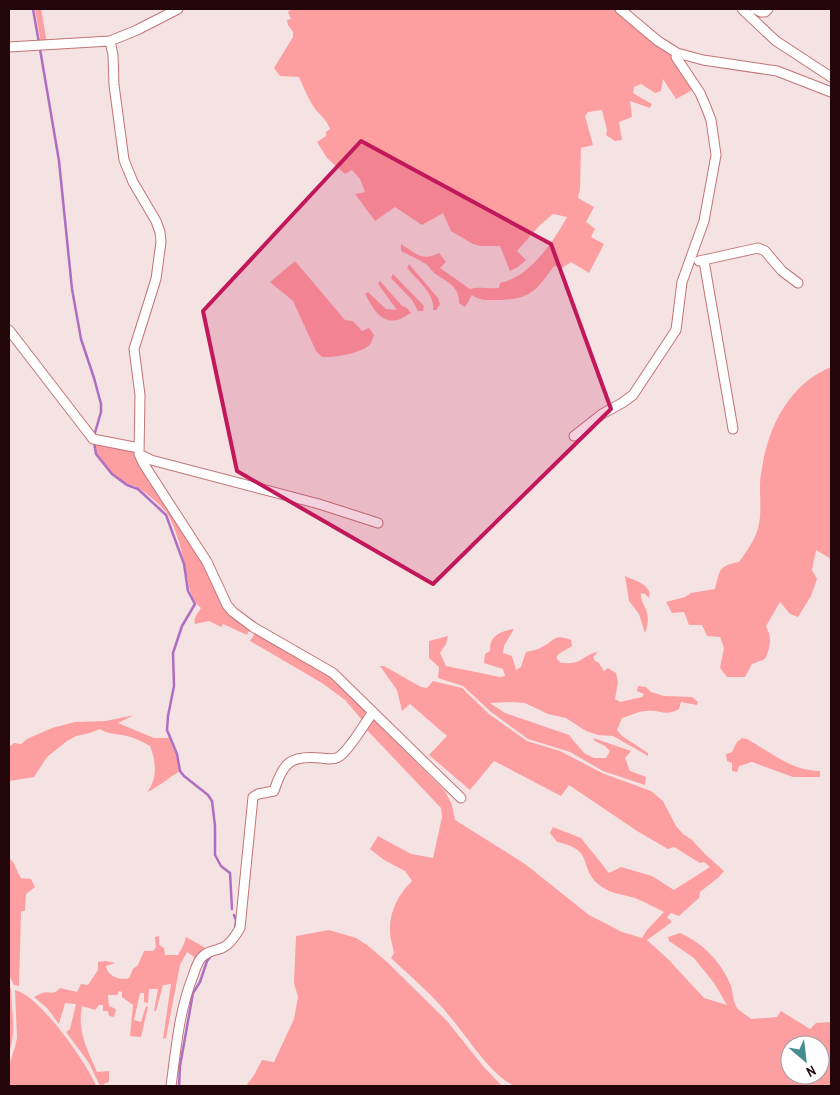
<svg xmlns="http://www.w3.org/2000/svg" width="840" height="1095" font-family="'Archivo Narrow',sans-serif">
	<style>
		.green { fill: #fd9ea1; fill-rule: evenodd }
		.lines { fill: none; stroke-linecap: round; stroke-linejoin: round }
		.stream { stroke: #ae6ec2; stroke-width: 2.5 }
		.minor-casing { stroke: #c27477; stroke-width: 11 }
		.minor { stroke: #fff; stroke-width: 9 }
		.marked { fill: #c2185b; fill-opacity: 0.2; stroke: #c2185b; stroke-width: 4; stroke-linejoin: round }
	</style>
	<rect width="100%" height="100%" fill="#f5e3e3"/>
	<path class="green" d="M35,9h6l6,34h-6z
		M291,9h326l55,47 22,33 -18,10 -13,-20 -2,12 -6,2 -14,-9 -7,3 -1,6 19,11 -2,4 -20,-7 2,16 -13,5 3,18 -7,1 -9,-6 1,-5 -5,-20 -14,2 -3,4 8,29 -12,3 -1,41 -2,9 16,9 -8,15 9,7 -4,8 13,7 -15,29 -18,-11 -9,6 -8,-2c-19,26 -23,33 -56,34 -11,0 -18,1 -26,-5l-7,12 -6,-4c1,-15 -11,-21 -22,-28 -5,-3 -7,-8 -11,-11 -8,-5 -17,-9 -25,-13v-7c15,9 20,18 38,9l7,9 -6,6 30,21c7,-3 20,0 29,-1l1,-5c30,-6 53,-41 67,-66l-14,-3 -14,12 -22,25 9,9 -8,7 -8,4 -10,-25h-20l-7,-2 -22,-13 -8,-18 -21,12 -27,-18 -20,14 -20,-27 10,-2 -5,-13 -8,-9 -7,4 -18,-16 -10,-16 9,-6v-4l4,-3c-5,-11 -7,-11 -14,-19 -7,-9 -12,-22 -17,-33l-19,-1 -6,-8 19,-31v-5l-5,-7 -1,-5 4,-1 -3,-7z
		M295,261l50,59 8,1 9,10 7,-3 5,7c-1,3 -2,6 -3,8 -6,10 -38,15 -49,14l-6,-6 -23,-50 -23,-19z
		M409,264l29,34 2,6 -4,6h-3c3,-15 -17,-31 -26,-42z
		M393,274l31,32 -1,5h-5l-6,-11 -21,-22z
		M380,281l22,25 4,1 5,6c-4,2 -9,6 -14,7 -17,4 -25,-14 -32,-26l3,-2 18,17 11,1 -19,-26z
		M831,367v192l-15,-9 -4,20 5,9 -6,17 -13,21 -8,-3 -10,-12 -14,24c6,12 5,20 -1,33l-13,5 -7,13h-18l-7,-9 4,-20 -4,-11 -13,-1 -5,-11h-13l-5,-13 -12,1 -6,-11 19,-5 6,-4 24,-4c5,-19 3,-23 24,-27 7,-10 16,-22 19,-34 5,-17 0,-36 3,-54 6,-44 26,-89 70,-107z
		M95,442l36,8 5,4 78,128 36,46 -3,7 -24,-11 -2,3 -12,-6 -14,3c-2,-6 3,-11 6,-16 -13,-12 -12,-25 -16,-42 -3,-15 -10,-42 -19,-54 -8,-9 -19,-19 -29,-25 -3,-2 -7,-2 -11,-4 -15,-7 -31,-24 -31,-41z
		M625,576c10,5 28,9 24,22l-4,-4 -4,-1c-1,8 4,12 6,20 2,6 0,14 -2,20l-6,-19 -10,-13z
		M514,629l-10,17 -1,7 9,3 4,14 5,-3 5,-15c5,-1 11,-2 16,-5 13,-6 11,-14 29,-7l1,6c-5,4 -11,5 -15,10v3l4,4c6,0 12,1 18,-2 7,-4 11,-8 19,-9l-5,5 2,4 3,1 6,9 4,-3 8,5 2,9 -3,17 5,3 22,-5 2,-3 -7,-3 1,-5 8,1 5,5 13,4 28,1 6,5 -1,3 -16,-3 -2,7c-13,8 -20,0 -32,2 -9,0 -17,5 -25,7l-5,12 5,6 26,17v3l-35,-20 -15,-1 -12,-4 -20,-13 -18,-4 -23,-11 -13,-1 -22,1 15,10 64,22 15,18 10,5h12l4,-7 -5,-5 -10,-5 -2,-3 38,13 -6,7 5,13 16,6 -1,8 -42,-14 -33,-19 -42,-13 -37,-27 -28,-26 -25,-8 1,-11 -10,-9v-17l19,-5 -2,8 -6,9 6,13 54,11 5,-1 -2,-7 -19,-6 1,-9 5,-3c-1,-15 10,-20 24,-22z
		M255,633l4,1 74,44 34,31 -5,11 -17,-20 -23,-17 -72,-42z
		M380,666h4l37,21 6,1 6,-7 29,7 27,26 38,27 33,10 42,22 49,18 12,10 13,25 7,8 9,6 14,15 18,16 -5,6 -19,15 -1,6 -20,18 -8,-3 -4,4 5,5 -25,18 21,19 36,39 23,7 -13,-22 -20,-25 -25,-17 -1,-4 12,-4c23,10 42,30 51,53 2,6 2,15 5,20 2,5 11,9 15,13l26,-2 4,-6 29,18 6,-6 15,-1v64h-317c-23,-11 -46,-48 -63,-68 -17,-22 -40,-41 -60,-60l3,-5c-1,-7 -4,-14 -4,-21 -1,-20 8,-37 22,-51l-7,-10 -21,-11 -14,-11 8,-13 33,18 22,4 9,-41 -1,-9 -75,-79 5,-12 74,74 7,14 3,15 70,44 64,51 33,17 20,6 5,-8 17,-18c-10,-5 -19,-10 -29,-14 -13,-4 -26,-4 -37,-14 -20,-19 -3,-34 -41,-42l-7,-9 3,-6 28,11 28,35 12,-6 31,9 22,14 36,-23 -6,-5 -4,1 -26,-16 -6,2 -31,-18 -68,-46 -8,11 -67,-35 -24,29 -41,-35 18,-19 -37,-32 -8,7 -5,-21zM790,1045h30v30h-30z
		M134,715l-16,8 36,15h15l7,17 4,16c-12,7 -21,16 -33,21 11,-13 9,-31 3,-46 -7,-4 -15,-8 -23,-10 -9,-2 -19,-2 -27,-7l-10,4 -14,3 -9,5 -20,16 -13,20 -25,4v-34l5,-4 7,1 6,-5 25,-11 23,-6 31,-1z
		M742,738l5,1c23,13 45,32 73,32v6h-27l-41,-15 -13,4 -2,6 -5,-1v-8l-5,-2 -1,-7 6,-2 5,-10z
		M9,858c7,5 7,13 12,20l10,1 4,8 -9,7 -1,17h-4l-2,75 -5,-1 -5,-10z
		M329,930l27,8 11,7 20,17 60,59 36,45 19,20h-256l8,-11 8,-15 12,2 20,-43 4,-22 -4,-14 2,-47z
		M159,936v9l5,3 1,7h13l6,-11 2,-7 18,10 3,5 -10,9 -4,-5 -6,-4 -7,13 -14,73 -3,1 8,-55 -8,1 -7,26h-2l4,-22h-9l-1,14 -4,-1v-9h-4l-6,27 7,2 5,-16 2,1 -7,30 -11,-1 3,-31 -11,-8v-5l-3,-1 -2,4h-9l1,11 7,3 -2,8 -5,-1 -1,-5h-5v-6h-4l-4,5 -13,-4c-5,25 5,43 15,66l12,-1v11l-5,2v2h-4l-11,-23 -23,-31 4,-3 6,-25 -11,-1 -6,21 -12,-16 -13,-11c3,-1 5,-3 8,-4 8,-3 10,4 18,-5l17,4 4,-8 7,1 10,-15v-8l8,-1 9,2 -9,3c1,10 14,15 23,12l4,-9 5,-4 6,-14h9l3,-4 -1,-10z
		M9,988h2c0,21 6,45 -2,64z
		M15,990c24,5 72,73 81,96h-87v-21l6,-18 2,-9z"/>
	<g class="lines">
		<path class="stream" d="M33,9l6,34
			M40,49l19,112 13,128 9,50 13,39 7,26v8l-7,24
			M94,442l2,12 16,20 15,11 11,4 28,26 18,49 4,27 7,13 -13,22 -9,27 1,33 -6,30 -1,14 10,24 3,17 4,5 24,19 4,6 3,25v29l6,11 9,7 2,36
			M234,915l2,5 -1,10
			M179,1086l1,-20 13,-73 7,-11 7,-21 5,-6"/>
		<defs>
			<path id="minor" d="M620,9l38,32 19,12 26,7 74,11 54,21
				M742,9l34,32 55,36
				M755,9l6,3h4l3,-3
				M110,41l3,14 1,30 10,75 9,22 23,39 4,11 1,10 -5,37 -22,70 6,46 -1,59 12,6 168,44 59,19
				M9,47l101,-6 27,-11 41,-21
				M699,261l59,-13 7,3 17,20 16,12
				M704,261l29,168
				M9,330l84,109 46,9
				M574,436l28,-22 20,-11 11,-8 43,-65 6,-48 22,-61 12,-66 -5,-35 -5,-13 -6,-14 -24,-36 1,-4
				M139,454l4,9 64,99 20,43 6,7 20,15 80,46 128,125
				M171,1086c5,-37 8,-75 22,-110 2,-6 4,-13 8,-18 6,-7 13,-7 21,-10 8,-3 14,-13 18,-20l13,-131 5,-3 16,-3c9,-29 17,-36 47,-33 7,1 14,2 19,-2 10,-7 25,-33 33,-44"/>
		</defs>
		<use href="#minor" class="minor-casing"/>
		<use href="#minor" class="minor"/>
	</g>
	<path class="marked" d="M361,141l190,103 60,165 -178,175 -196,-113 -34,-160z"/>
	<rect width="840" height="1095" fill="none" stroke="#220609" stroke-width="20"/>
	<g transform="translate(805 1060) rotate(152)"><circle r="24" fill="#ffffff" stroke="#a79b9d"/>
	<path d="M0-4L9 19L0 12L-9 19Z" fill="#448c8e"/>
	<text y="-8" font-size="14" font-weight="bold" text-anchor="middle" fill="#220609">N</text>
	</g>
</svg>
